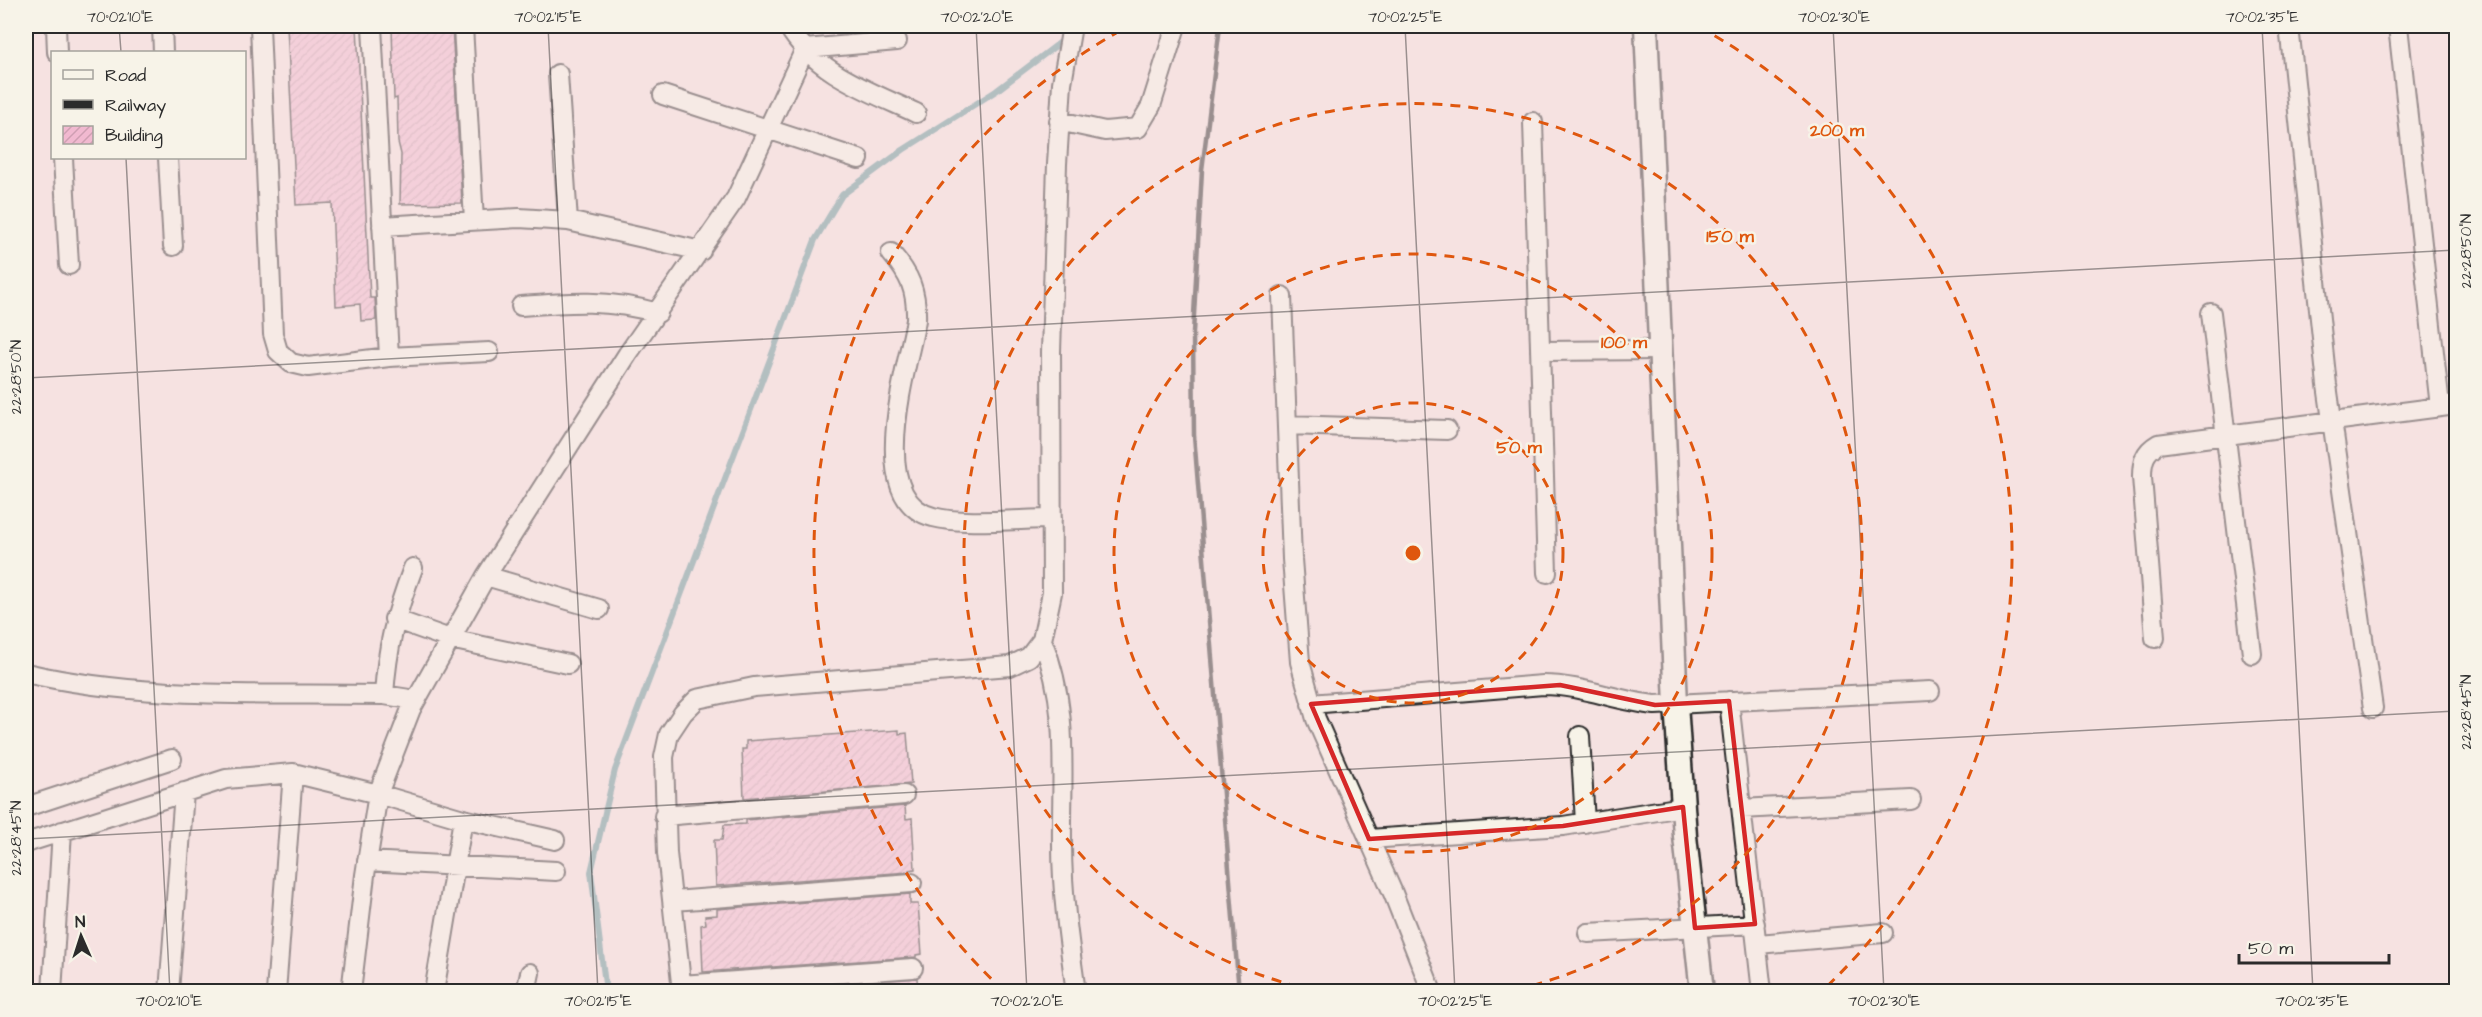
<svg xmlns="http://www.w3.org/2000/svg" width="2482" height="1017" font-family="'Architects Daughter',sans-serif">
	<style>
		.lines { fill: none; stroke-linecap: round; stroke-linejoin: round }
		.stream { stroke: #639498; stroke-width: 6 }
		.building { fill: url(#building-hatch); stroke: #2b2b2b; stroke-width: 1.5 }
		.minor-casing { stroke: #2b2b2b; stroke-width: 22 }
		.tertiary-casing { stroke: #2b2b2b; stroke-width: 27 }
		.minor { stroke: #f7f3e8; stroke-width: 18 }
		.tertiary { stroke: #f7f3e8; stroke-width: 22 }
		.rail { stroke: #2b2b2b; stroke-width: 4.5 }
		.marked { fill: none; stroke: #d62828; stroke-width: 4.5; stroke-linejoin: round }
		.ticks { fill: none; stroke: #2b2b2b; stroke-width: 1.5; stroke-opacity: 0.45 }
		.ring { fill: none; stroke: #df570e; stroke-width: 3; stroke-dasharray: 10 8 }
		.centre { fill: #df570e; stroke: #f7f3e8; stroke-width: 3 }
		.ring-label { font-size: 18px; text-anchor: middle; font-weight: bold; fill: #df570e; stroke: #f7f3e8; stroke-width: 5; stroke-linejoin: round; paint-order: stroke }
		.neatline { fill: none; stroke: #2b2b2b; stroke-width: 2 }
		.ticks-label { font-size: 15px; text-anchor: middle; fill: #2b2b2b }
	</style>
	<defs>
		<pattern id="building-hatch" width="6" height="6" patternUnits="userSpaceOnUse" patternTransform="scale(1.5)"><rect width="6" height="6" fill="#f1b9d0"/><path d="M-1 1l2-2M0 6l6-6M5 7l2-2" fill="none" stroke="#cf9fb3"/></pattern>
	</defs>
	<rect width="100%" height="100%" fill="#f5e2e1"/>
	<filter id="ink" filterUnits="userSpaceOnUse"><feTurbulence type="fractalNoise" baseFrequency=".0167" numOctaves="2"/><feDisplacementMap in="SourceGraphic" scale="12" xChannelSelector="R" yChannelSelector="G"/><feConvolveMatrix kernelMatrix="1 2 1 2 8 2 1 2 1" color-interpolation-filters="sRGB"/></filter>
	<g filter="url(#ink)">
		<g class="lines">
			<path class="stream" d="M606,992l-15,-120 24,-102 200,-530 27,-45 61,-45 93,-59 70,-53"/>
		</g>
		<path class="building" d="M287,26h70l13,272h5l1,22 -15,1 -1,-17 -24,2 -4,-103 -36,2z
			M392,26h60l10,177 -62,1 1,-50 -3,-12 -1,-44 -3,1z
			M899,730v4l8,-1 4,51 -167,14 -2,-49h4v-8z
			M905,806l1,13 6,-1 3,51 -6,1v2l-193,14 -2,-46h8l2,-15 22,-1v-4z
			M910,894v10h8l4,50 -6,1v2l-213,15 -2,-47 5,-1 -1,-8 12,-1v-6z
			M917,978l1,14h-125v-4z"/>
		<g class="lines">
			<defs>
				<path id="minor" d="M56,26l1,26
					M162,26l1,26
					M260,26l13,308 5,17 13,12 17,4 81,-10 100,-5
					M372,26l17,331
					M463,26l11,195
					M788,26c27,47 81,65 128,87
					M2289,26l38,359 46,323
					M2398,26l42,381
					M558,74l10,147
					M663,95l196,64
					M1059,121l46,10 33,-3 13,-22 25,-80
					M1533,122l14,451
					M63,158l6,107
					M168,158l5,88
					M382,226l137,-8 49,3 133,30
					M891,253c19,22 26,38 25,67 -8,46 -52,180 17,197 28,8 87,2 119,2
					M1282,296l10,263 8,103 16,57 77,174 39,99
					M521,306c49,-4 88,-7 137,7
					M2211,313l41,341
					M1540,351l119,-1
					M1287,425l160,5
					M486,576l113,33
					M394,619l56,20 118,25
					M2155,638l-13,-161c0,-15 2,-25 16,-33l298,-39
					M1042,640c28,67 19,135 20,205 0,49 7,98 14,147
					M26,673c116,27 239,20 358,22l32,5
					M384,695c3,-48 12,-82 29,-127
					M1729,701l33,291
					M1311,704l232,-19c38,0 73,16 112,20l275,-14
					M1580,736l5,87
					M26,807l146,-48
					M1742,809l169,-9
					M664,816l240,-21
					M1369,839l194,-13 120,-19
					M26,843l200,-64 67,-6 85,21 85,25 92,21
					M367,861l189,10
					M673,901l239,-18
					M1588,933l167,-9
					M1758,944l125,-11
					M681,985l232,-17
					M52,992l10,-161
					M169,992l15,-200
					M276,992l17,-219
					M351,992l14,-117 13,-81 33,-85 75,-133 141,-221 109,-157 69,-149 92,-8
					M434,992l29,-173
					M526,992l4,-19
					M682,992l-15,-139 -3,-96 5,-23 14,-21 14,-14 57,-12 256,-21 19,-9 13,-17 10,-47 -1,-241 6,-188 5,-81 10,-57"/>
				<path id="tertiary" d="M1646,26l30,678 9,132 17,156"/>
			</defs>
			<use href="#minor" class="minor-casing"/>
			<use href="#tertiary" class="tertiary-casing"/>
			<use href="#minor" class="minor"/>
			<use href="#tertiary" class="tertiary"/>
			<path class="rail" d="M1220,26l-18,144 -9,163 1,102 45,557"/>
		</g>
	</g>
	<path d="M0 0H2482V1017H0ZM1560,685l95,20 74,-4 26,223 -60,4 -12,-121 -120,19 -194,13 -58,-135z" fill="#f5e2e1" fill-opacity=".55" fill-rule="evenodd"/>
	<path class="marked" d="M1560,685l95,20 74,-4 26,223 -60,4 -12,-121 -120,19 -194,13 -58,-135z"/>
	<path class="ticks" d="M119,26l2,26M548,26l50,966M976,26l51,966M1405,26l50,966M1833,26l51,966M2262,26l51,966M126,158l44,834M26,378l2430,-128M26,839l2430,-128"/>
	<g class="ring">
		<circle cx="1413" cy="553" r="150"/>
		<circle cx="1413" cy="553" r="299"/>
		<path d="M1316 991A449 449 0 1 1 1510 991"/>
		<path d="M1004 991A599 599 0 0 1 1127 27M1699 27A599 599 0 0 1 1822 991"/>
	</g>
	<circle cx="1413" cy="553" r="9" class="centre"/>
	<g class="ring-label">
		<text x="1837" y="136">200 m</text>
		<text x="1730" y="242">150 m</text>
		<text x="1624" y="348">100 m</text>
		<text x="1519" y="453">50 m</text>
	</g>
	<rect width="2482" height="1017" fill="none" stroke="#f7f3e8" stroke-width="66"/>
	<rect x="51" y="51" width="195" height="108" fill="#f7f3e8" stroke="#a5a39c" stroke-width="1.5"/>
	<rect x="63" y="70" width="30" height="9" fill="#f7f3e8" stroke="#a5a39c" stroke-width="1.5"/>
	<text x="105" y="81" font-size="18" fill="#2b2b2b">Road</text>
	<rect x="63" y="100" width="30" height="9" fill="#2b2b2b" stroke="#a5a39c" stroke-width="1.5"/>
	<text x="105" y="111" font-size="18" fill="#2b2b2b">Railway</text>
	<rect x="63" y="126" width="30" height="18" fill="url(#building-hatch)" stroke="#a5a39c" stroke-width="1.5"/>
	<text x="105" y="141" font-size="18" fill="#2b2b2b">Building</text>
	<g transform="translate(81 936) rotate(357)" stroke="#f7f3e8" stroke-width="4.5" paint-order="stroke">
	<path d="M0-4.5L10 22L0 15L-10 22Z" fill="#2b2b2b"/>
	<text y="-9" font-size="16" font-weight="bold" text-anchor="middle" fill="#2b2b2b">N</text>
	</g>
	<path d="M2239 954v9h150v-9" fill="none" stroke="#2b2b2b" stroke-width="3"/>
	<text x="2248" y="954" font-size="18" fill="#2b2b2b" stroke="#f7f3e8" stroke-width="4.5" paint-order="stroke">50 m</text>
	<rect x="33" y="33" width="2416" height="951" class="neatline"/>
	<g class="ticks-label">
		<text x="120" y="22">70°02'10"E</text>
		<text x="548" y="22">70°02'15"E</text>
		<text x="977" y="22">70°02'20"E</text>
		<text x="1405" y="22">70°02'25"E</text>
		<text x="1834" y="22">70°02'30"E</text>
		<text x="2262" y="22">70°02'35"E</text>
		<text transform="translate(2466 251) rotate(-90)" y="5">22°28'50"N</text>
		<text transform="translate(16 377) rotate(-90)" y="5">22°28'50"N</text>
		<text transform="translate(2466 712) rotate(-90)" y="5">22°28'45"N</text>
		<text transform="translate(16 838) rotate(-90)" y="5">22°28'45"N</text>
		<text x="169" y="1006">70°02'10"E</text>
		<text x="598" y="1006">70°02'15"E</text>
		<text x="1027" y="1006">70°02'20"E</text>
		<text x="1455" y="1006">70°02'25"E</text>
		<text x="1884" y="1006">70°02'30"E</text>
		<text x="2312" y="1006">70°02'35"E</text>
	</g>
</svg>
